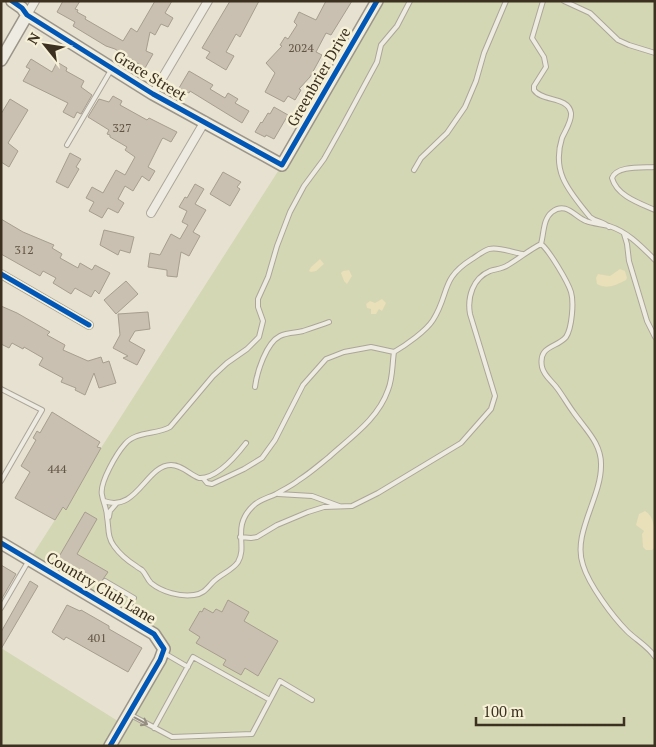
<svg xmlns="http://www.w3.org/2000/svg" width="656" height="747" font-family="'PT Serif',serif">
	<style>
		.green { fill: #d3d7b3 }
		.sand { fill: #e9dfb9 }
		.building { fill: #cac0b1; stroke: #a79d90 }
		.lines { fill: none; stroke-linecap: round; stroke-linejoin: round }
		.lane-casing { stroke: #aca699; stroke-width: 6 }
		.street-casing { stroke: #aca699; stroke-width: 10 }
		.secondary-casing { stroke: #9b9589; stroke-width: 14 }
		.lane { stroke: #eeebe2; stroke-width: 4 }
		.street { stroke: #eeebe2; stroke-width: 8 }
		.secondary { stroke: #eeebe2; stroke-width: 11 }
		.cycleway-casing { stroke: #f6f0d7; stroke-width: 8 }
		.cycleway { stroke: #0057b8; stroke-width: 5 }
		.oneway { stroke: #958e81 }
		.labels { text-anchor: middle; stroke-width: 5; stroke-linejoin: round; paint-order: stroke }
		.number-label { font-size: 12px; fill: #605444 }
		.street-label { font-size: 15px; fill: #3c3020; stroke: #f6f0d7 }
	</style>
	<rect width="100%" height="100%" fill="#e6e1d1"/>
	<path class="green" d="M377,1h278v745h-654v-98l120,75 40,-78 -131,-86 252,-394z"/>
	<path class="sand" d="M320,259l4,5 -8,7 -5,1 -2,-1 2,-4z
		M620,269l5,2 2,7 -1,2c-10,5 -19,10 -29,4l-1,-6 2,-4 12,2z
		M349,270l3,6 -5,8 -3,-3 -3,-8 2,-2z
		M382,299l4,4 -4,8 -3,-2 -3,5h-5v-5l-4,-1 -1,-4 4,-3 5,2z
		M645,511c11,6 10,25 10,36l-3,3h-6l-3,-3 -1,-13 2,-3 -8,-6 3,-11z"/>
	<path class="building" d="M63,1h17l-5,8 3,1 -1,2 9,5 -1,2 38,22 8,-13 6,4 18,-31h17l-7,12 8,5 -5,9 -7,-3 -6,11 -5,-3 -4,19 7,3 -8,14 -30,-19 -9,-3 -33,-20 2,-4 -18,-10z
		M230,1h29l-19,36 -4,-3 -10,18 8,4 -8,14 -20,-12 4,-6 -8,-4z
		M326,1h26l-21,34 -5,-2 -10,19 6,3 -12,22 -11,12 2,1 -6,10 -7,-4 -4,6 -19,-10 10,-19 -9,-10 16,-17 -2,-1 5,-8 3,2 9,-14 -3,-3 5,-10 17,8z
		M31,59l21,13 5,-10 10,6 -1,3 18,10 -3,6 11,8 -11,19 -4,-2 -3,6 -11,-6 5,-9 -45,-22 7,-12 -4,-2z
		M189,71l24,14 -3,4 15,9 3,-5 10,6 -3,4 14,8 -7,12 -52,-32 -1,2 -10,-5z
		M113,96l9,5 -2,4 27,15 2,-2 28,14 -6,10 -8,-4 -1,1 -14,28 7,4 -6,10 -7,-5 -9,15 -8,-5 -7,13 6,4 -6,10 -10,-5 -6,10 -13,-7 5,-9 -8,-4 6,-11 11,6 13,-23 9,5 10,-18 -10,-7 2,-3 -17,-10v-2l-3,-1 2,-4 -21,-13 11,-18 10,3z
		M10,99l18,11 -20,33 10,8 -9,16 -8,-5v-48z
		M274,107l14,8 -14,24 -8,-4 -1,2 -10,-5 6,-10 1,1 6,-10 2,1z
		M70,153l11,6 -5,8 3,2 -11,19 -12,-6z
		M223,172l18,10 -4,5 3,2 -10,17 -20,-12z
		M195,184l9,5 -9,15 11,6 -13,22 7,4 -11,20 -8,-4 -4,25 -10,-1v-6l-19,-3 2,-14 10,2 11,-21 9,5 8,-14 -6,-3 5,-11 -8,-4 6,-10 2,1z
		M1,219l22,13 31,13 -2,3 10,6 -2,4 18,10 2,-5 12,7 3,-5 15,8 -11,21 -4,-4 -4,7 -16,-9 -4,6 -18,-11 3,-5 -13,-7 -3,5 -39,-22z
		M104,230l30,7 -4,16 -10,-3 -2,5 -18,-10z
		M126,281l12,13 -22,20 -12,-14z
		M1,306l16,7 33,19 -3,3 18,10 -2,5 25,11 13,-4 2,6 6,-2 7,22 -17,5 -5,-15 -9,22 -10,-5 1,-2 -15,-6 2,-4 -24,-13 4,-7 -19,-11 -1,2 -11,-6 -3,5 -8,-4z
		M148,312l2,17 -15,2 -6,10 16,9 -8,15 -14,-7 5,-2 -15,-8 7,-13 -2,-21z
		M52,412l48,30 -3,5 4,1 -35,62 -3,-3 -8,13 -40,-22 15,-26 -9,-6 15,-26 -3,-2 4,-7 3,2z
		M85,512l12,7 -20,35 31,18 -9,13 -42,-25z
		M1,565l15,9 -15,26z
		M30,581l8,5 -37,63v-17z
		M228,600l21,12 -5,9 34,20 -20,35 -13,-8 -4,7 -18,-10 3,-5 -30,-17 4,-6 -11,-7 11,-19 2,1 2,-4 9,5 3,-4 6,3z
		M67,605l13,6 1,-1 28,16v3l33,19 -14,24 -62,-35 -2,3 -12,-8z"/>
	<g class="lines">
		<defs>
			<path id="lane" d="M543,1l-11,37 12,19 2,10 -12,19v4c8,12 34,6 37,23 1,8 -6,18 -9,25 -11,35 8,54 28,79 6,5 13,4 19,10
				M564,1l26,12 28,27 11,5 26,8
				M67,145l44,-75
				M655,167c-12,1 -38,-2 -43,11 5,18 27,25 43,32
				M414,170l7,-12 26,-25 18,-26 11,-26 8,-28 22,-52
				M624,234l3,10 2,17 18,60 8,16
				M541,244c8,6 27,38 30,48 3,10 1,36 -5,45 -9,11 -28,8 -24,30 2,9 10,14 15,21 6,8 11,17 17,25 12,17 28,31 27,53 0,32 -29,68 -18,99 6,20 30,52 44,66 9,9 21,15 28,26
				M541,244c3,-11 2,-25 11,-32 14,-11 23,5 34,9 7,3 16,3 23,5 19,6 32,20 46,34
				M394,352c-2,13 -1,26 -6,38 -10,29 -37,47 -59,67 -10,8 -19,16 -30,23 -6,5 -16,10 -23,14 -8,4 -16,5 -23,12 -22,21 -5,39 -15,56 -5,8 -17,12 -24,19 -7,7 -10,13 -20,14 -14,2 -32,-3 -43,-12 -4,-4 -5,-9 -9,-13 -1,-1 -4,-2 -6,-4 -8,-5 -17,-13 -22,-20 -7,-9 -5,-19 -7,-29 0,-8 -4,-15 -5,-22 -3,-12 15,-42 23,-51 11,-13 31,-9 45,-17l43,-51 14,-13 20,-14 12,-12 4,-16 -5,-14v-8l10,-22 9,-31 13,-34 14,-26 20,-27 19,-34 34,-63 4,-17 16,-19 13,-25
				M255,387c2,-15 11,-44 25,-51 8,-4 16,-3 23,-5 9,-3 18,-6 26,-9
				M1,389l41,21 -41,71
				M203,478l4,5 5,1 32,-15 18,-11 13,-18 28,-55 23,-26 18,-7 27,-5 23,5c12,-7 32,-21 39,-32 17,-27 7,-41 39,-61 5,-3 11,-8 17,-10 10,-3 23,4 34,5
				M278,494l34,2 27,10
				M104,501c33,12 42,-36 67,-36 11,0 18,9 28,13 17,1 37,-22 47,-35
				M109,517l1,-6 6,-7
				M240,537l11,1 6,-1 20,-12 31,-13 16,-5 28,-1 26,-13 83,-50 30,-34 4,-13 -25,-82c-3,-17 3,-36 20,-43 6,-2 12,-2 18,-6 12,-7 21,-15 33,-21
				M96,597l9,-16 29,17 -9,16
				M1,608l28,-48
				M164,653l24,14
				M129,714l43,23 80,-3 28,-53 32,19
				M154,728l39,-71 77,43"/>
			<path id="street" d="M27,15l8,-14
				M153,94l55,-93
				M151,213l54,-92
				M1,274l88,51"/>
			<path id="secondary" d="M12,1l10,7 5,7 126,79 129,71 95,-164
				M1,60l26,-45
				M1,543l153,91 10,15 -4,11 -50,86"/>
		</defs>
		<use href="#lane" class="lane-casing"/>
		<use href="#street" class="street-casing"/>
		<use href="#secondary" class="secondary-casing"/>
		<use href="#lane" class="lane"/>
		<use href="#street" class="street"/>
		<use href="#secondary" class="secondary"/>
		<defs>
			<path id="cycleway" d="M12,1l10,7 5,7 126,79 129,71 95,-164
				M1,274l88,51
				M1,543l153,91 10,15 -4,11 -50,86"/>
		</defs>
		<use href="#cycleway" class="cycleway-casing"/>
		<use href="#cycleway" class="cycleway"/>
	</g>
	<defs><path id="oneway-shaft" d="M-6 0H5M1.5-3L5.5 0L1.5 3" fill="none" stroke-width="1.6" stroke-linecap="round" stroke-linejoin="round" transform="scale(1.25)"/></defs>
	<use class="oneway" href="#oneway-shaft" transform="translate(141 721) rotate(28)"/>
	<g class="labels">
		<g class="number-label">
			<text x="301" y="52">2024</text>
			<text x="122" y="132">327</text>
			<text x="24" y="254">312</text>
			<text x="57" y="473">444</text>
			<text x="97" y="642">401</text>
		</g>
		<g class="street-label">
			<text transform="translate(150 76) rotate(31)" y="5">Grace Street</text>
			<text transform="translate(319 77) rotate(-60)" y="5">Greenbrier Drive</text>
			<text transform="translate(101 588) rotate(31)" y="5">Country Club Lane</text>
		</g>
	</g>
	<rect width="656" height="747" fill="none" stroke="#3c3020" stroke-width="5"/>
	<g transform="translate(45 45) rotate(300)" stroke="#f6f0d7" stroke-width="4" paint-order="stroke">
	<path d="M0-4L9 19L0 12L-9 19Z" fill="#3c3020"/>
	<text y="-8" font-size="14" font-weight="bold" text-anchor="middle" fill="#3c3020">N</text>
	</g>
	<path d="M476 717v8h148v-8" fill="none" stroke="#3c3020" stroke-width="2.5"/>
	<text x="483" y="717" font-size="15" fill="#3c3020" stroke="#f6f0d7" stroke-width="4" paint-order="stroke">100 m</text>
</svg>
